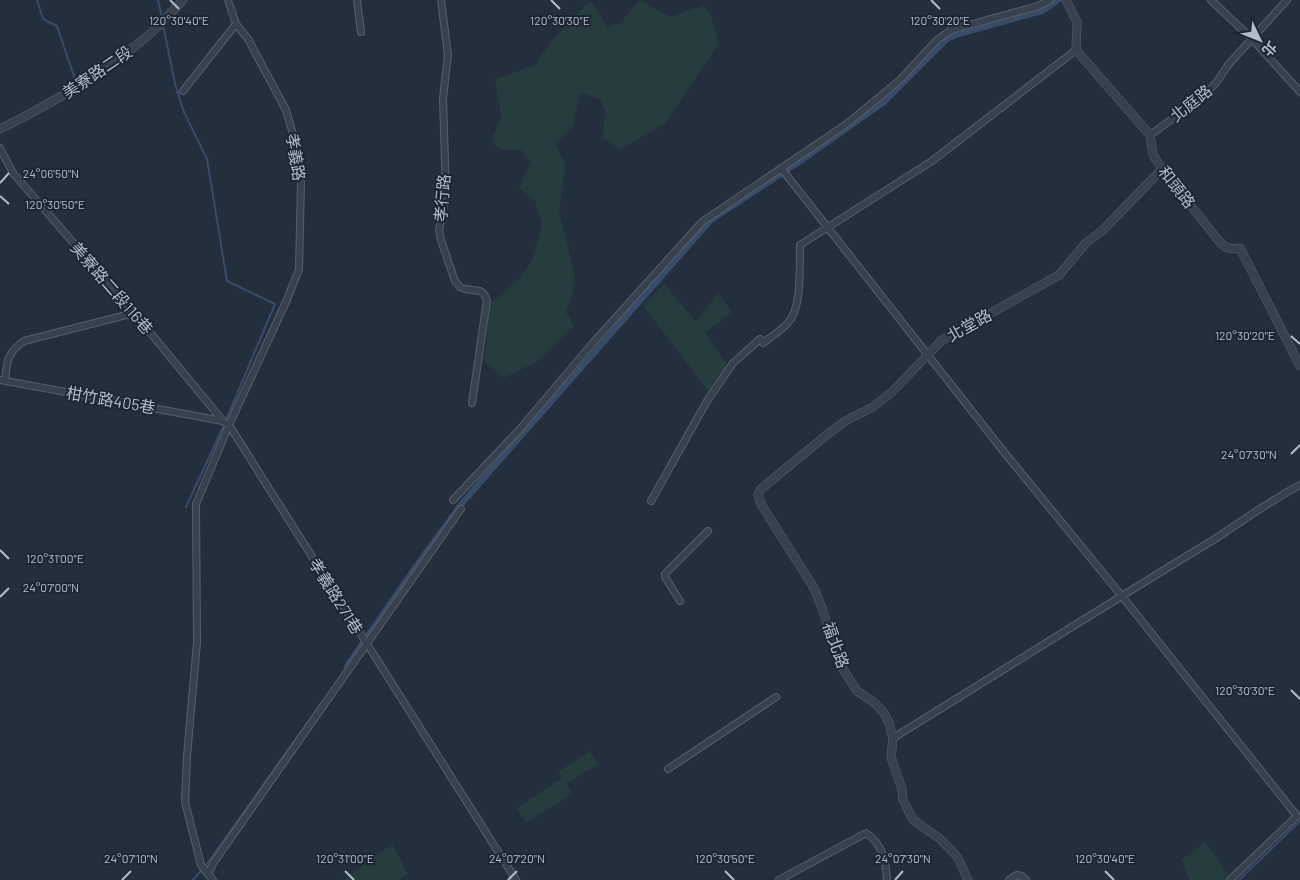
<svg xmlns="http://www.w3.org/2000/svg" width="1300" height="880" font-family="Barlow,'Noto Sans TC',sans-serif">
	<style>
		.green { fill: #263c3f }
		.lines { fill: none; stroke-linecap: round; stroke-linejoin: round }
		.stream { stroke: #394c67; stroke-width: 2 }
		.canal { stroke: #394c67; stroke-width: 6 }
		.minor-casing { stroke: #565f6c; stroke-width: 8 }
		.tertiary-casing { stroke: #565f6c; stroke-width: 9 }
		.minor { stroke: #38414e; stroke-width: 6 }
		.tertiary { stroke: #38414e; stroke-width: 8 }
		.ticks { fill: none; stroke: #b4bcc9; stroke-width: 2 }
		.labels { text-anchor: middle; stroke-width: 4; stroke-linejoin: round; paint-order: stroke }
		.street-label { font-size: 16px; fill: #b4bcc9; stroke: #1d2633 }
		.ticks-label { font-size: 12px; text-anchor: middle; fill: #b4bcc9; stroke: #1d2633; stroke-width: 4; stroke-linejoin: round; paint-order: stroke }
	</style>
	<rect width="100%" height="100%" fill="#242f3e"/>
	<path class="green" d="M640,0l31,17 33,-12 7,11 8,28 -54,79 -45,27 -18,-13 4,-25 -6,-13 -20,-6 -7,33 -18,18 11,20 -7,46 16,65 -3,22 -6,15 8,14 -36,35 -34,17 -20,-16 6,-58 29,-25 13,-18 10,-37 -7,-23 -16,-13 12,-26 -10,-12h-19l-10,-9 9,-26 -6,-35 41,-16 14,-21 37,-40h6l14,24 13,-4z
		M664,284l32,38 22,-29 14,19 -27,21 23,33 -17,28 -68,-88z
		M590,751l8,13 -32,20 7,9 -47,30 -9,-15 45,-30 -4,-6z
		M1205,842l25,35 -3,3h-37l-9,-20z
		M392,844l16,30 -9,6h-56z"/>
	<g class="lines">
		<path class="stream" d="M37,0l6,19 14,7 18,53
			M158,0l4,18
			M163,25l12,59 9,28 23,47 20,122 48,23 -49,116
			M186,507l38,-82
			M193,880l14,-16 115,-162
			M1239,880l61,-59"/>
		<path class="canal" d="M347,666l75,-108 41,-56 248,-282 88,-58 85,-60 63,-63 8,-4 87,-24 16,-11"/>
		<defs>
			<path id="minor" d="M357,0l4,32
				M441,0l7,55 -5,43 3,96 -7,36 2,10 14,41 5,6 5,2 15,2 4,3 3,6 -15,103
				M1211,0l41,39 48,53
				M236,24l12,15 38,71 11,38 4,34 -2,87 -13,33 -57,123 -33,79 1,139 -10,113 -2,46 13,51 3,12 7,9 6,-12 247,-353
				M183,91l53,-67 -8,-24
				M1150,135l49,-35 17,-17 13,-19 58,-64
				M0,148l13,25 121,140 89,108 6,4 287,455
				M781,168l223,284 117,143 176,221 -67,64
				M763,343c8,-6 17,-12 24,-19 16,-16 12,-57 13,-79l132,-84 144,-111
				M0,380l223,41
				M5,381c2,-20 2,-28 19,-40l110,-28
				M453,500l67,-71 72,-85 110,-122 146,-99 52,-43 37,-40 14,-10 87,-24 12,-6
				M651,501l56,-100 26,-38 27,-24
				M680,601l-15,-24v-3l43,-43
				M893,738c106,-65 211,-132 317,-196 30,-19 59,-41 90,-57
				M668,769l108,-72
				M208,874l5,6
				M779,880l87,-47c17,11 20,29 21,47
				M1009,880l8,-5 5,1 4,4"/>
			<path id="tertiary" d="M1066,0l11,22 -1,28 74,85 3,20 9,14 56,71c7,8 11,10 22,8l60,118
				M0,129c51,-25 101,-54 145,-91 14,-11 25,-25 38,-38
				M968,880l-10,-22 -8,-9 -11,-11 -26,-18 -10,-20 -1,-11 -11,-32 2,-19 -4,-15 -5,-10 -8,-9 -19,-13 -18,-28 -17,-55 -8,-20 -38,-60 -15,-24 -3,-9 3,-6 68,-56 18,-13 26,-13 19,-15 49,-51 118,-66 27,-32 17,-13 59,-61"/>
		</defs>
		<use href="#minor" class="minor-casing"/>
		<use href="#tertiary" class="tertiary-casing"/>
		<use href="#minor" class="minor"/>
		<use href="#tertiary" class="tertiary"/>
	</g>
	<path class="ticks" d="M170,0l9,9M551,0l9,9M931,0l9,9M0,183l9,-10M0,196l9,8M1291,336l9,8M1291,454l9,-9M0,550l9,9M0,597l9,-9M1291,690l9,9M345,871l9,9M725,871l9,9M1105,871l9,9M122,880l9,-9M508,880l9,-9M895,880l8,-9"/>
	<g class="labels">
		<g class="street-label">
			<text transform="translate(97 72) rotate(-34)" y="6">美寮路二段</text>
			<text transform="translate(1191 103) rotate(-39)" y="6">北庭路</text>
			<text transform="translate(296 157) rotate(81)" y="6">孝義路</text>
			<text transform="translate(1177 187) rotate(52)" y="6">和頭路</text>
			<text transform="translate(442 198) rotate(-85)" y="6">孝行路</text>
			<text transform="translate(112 288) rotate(49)" y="6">美寮路二段116巷</text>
			<text transform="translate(969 325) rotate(-29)" y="6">北堂路</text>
			<text transform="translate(111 400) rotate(10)" y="6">柑竹路405巷</text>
			<text transform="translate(336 596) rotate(58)" y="6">孝義路271巷</text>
			<text transform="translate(836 645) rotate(70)" y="6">福北路</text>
		</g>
	</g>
	<g class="ticks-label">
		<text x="179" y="25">120°30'40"E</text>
		<text x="560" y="25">120°30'30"E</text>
		<text x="940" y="25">120°30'20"E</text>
		<text x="51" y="178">24°06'50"N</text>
		<text x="55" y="209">120°30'50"E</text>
		<text x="1245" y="340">120°30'20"E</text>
		<text x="1249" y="459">24°07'30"N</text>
		<text x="55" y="563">120°31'00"E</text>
		<text x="51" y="592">24°07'00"N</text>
		<text x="1245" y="695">120°30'30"E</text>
		<text x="131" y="863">24°07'10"N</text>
		<text x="517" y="863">24°07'20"N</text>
		<text x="903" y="863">24°07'30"N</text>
		<text x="345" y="863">120°31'00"E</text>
		<text x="725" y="863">120°30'50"E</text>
		<text x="1105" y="863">120°30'40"E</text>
	</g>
	<g transform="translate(1260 40) rotate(133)" stroke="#1d2633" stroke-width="4" paint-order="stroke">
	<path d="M0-4L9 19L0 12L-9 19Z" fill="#b4bcc9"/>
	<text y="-8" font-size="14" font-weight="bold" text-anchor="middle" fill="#b4bcc9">北</text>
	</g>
</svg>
